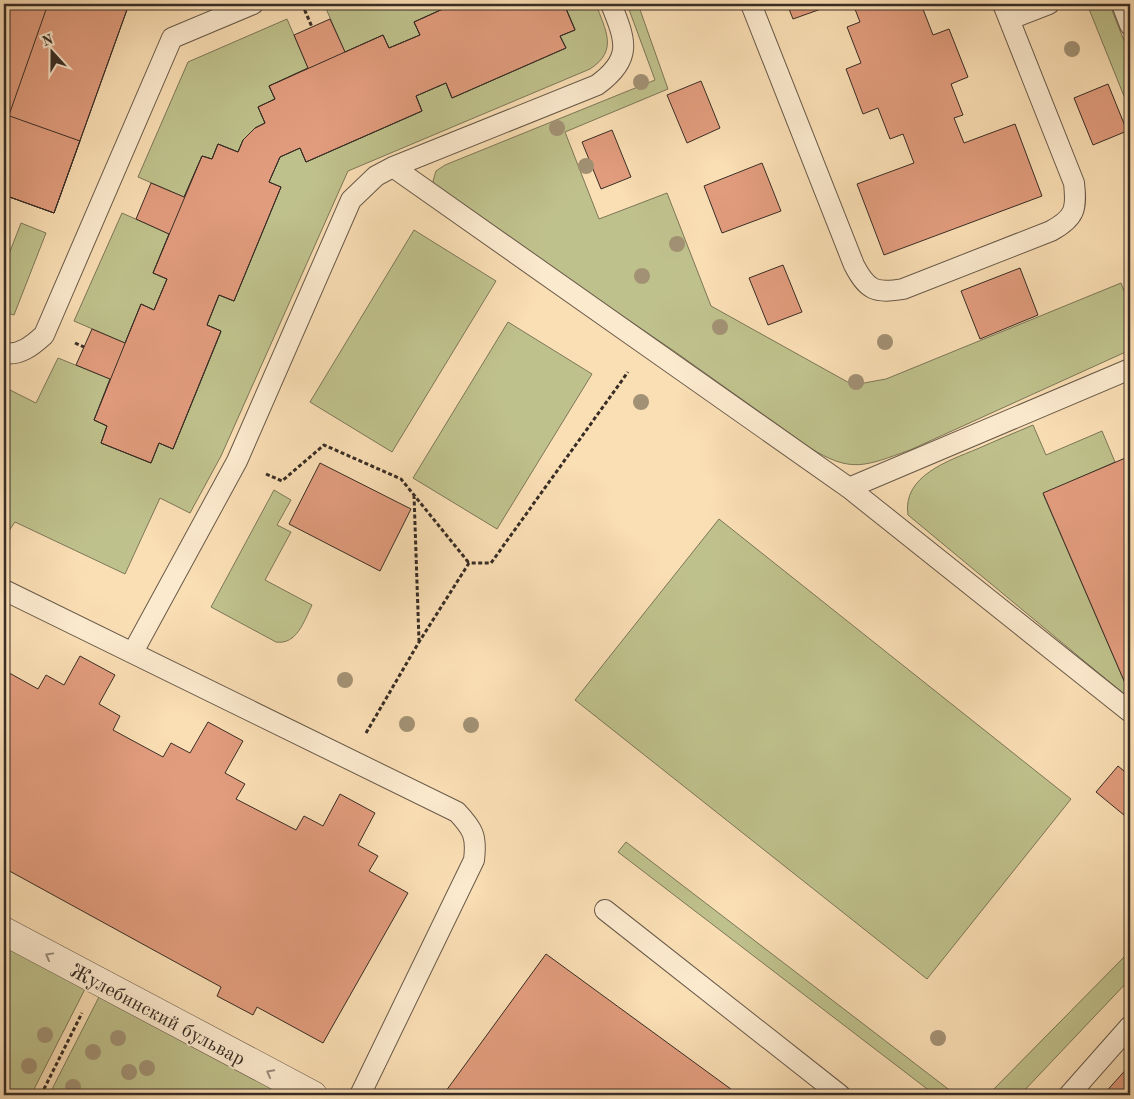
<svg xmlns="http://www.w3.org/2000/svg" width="1134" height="1099" font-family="'Old Standard TT',serif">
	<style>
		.green { fill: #bfc18c; stroke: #7c7758 }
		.building { fill: #e19c7d; stroke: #382d25 }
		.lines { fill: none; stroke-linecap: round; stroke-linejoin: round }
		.lane-casing { stroke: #685949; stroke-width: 22 }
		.street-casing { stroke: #685949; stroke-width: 29 }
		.path { stroke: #382d25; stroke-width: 3; stroke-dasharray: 4 2.5; stroke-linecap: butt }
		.lane { stroke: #fceace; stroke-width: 20 }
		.street { stroke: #fceace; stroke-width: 28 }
		.tree { fill: #a29174 }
		.oneway { stroke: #9a8c7a }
		.labels { text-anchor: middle; stroke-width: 4; stroke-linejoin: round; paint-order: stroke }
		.street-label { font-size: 20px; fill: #382d25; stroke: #fceace }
	</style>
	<rect width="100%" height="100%" fill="#fadeb4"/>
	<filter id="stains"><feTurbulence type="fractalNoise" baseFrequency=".004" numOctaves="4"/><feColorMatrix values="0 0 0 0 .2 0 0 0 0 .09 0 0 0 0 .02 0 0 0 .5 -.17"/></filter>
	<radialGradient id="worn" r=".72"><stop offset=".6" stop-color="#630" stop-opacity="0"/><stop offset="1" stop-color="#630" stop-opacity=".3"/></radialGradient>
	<path class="green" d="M324,4h130l-40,18 6,13 -31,13 -44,4z
		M564,4h32c9,26 23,46 -6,65l-242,102 -127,285 -31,57 -30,-15 -35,76 -110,-52 -11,16v-136l6,-12 26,13 22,-45 52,21 -16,41 13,6 -6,17 50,20 8,-20 14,6 48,-117 -14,-7 12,-30 15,6 35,-119 11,-25 20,-9 6,14 116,-51 -6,-15 30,-13 6,14 113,-50 -5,-11 15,-7z
		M627,4h11l30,85 -103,43 34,87 68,-26 44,113 142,79 33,-6 235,-96 9,24v43l-220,100c-45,16 -59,24 -101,-3l-135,-96 -237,-161 -4,-9 3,-10 9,-6 210,-85z
		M1087,4h19l6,6 18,46v55z
		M287,19l21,49 -39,18 6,13 -17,8 7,16c-14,7 -21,15 -27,29l-20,-8 -6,15 -10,-3 -18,41 -46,-20 50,-115z
		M122,213l47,21 -16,39 14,6 -13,31 -13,-5 -16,38 -51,-22z
		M21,223l25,10 -32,82 -10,-3v-45z
		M414,230l82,51 -104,171 -82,-50z
		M508,322l84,52 -95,155 -84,-51z
		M1033,425l13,30 56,-24 13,31 -72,32 82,189 5,-2v18l-222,-184c-6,-39 40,-54 69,-66 18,-8 37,-16 56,-24z
		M274,490l17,10 -14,25 14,7 -26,48 47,25c-8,16 -15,40 -36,37l-65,-35z
		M719,519l352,280 -144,180 -352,-279z
		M626,842l330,253h-21l-317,-243z
		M4,946l81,43 -54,106h-27z
		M1130,951v28l-110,116h-32z
		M99,997l185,98h-235z"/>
	<path class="building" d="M4,4h125l-75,209 -50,-18z
		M48,4h81l-75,209 -50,-18v-81l5,1z
		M454,4h110l11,26 -15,6 6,12 -114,50 -6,-15 -30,13 6,15 -116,51 -6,-14 -20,9 -11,25 12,5 -47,114 -15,-6 -12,30 14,6 -48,118 -14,-6 -8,20 -50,-20 6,-17 -13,-6 47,-116 13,6 13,-31 -14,-6 49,-117 10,3 6,-15 20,8 5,-12 12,-12 10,-5 -7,-16 17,-8 -6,-13 114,-51 6,13 31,-13 -6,-13z
		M454,4h110l11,26 -15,6 6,12 -114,50 -6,-15 -30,13 6,15 -116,51 -6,-14 -20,9 -11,25 12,5 -47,114 -15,-6 -12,30 14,6 -48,118 -14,-6 -8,20 -50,-20 6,-17 -13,-6 16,-41 -34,-14 16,-36 33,14 16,-39 13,6 13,-31 -14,-6 16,-39 -33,-15 15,-36 33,14 18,-41 10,3 6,-15 20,8 5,-12 12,-12 10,-5 -7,-16 17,-8 -6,-13 39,-18 -14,-33 36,-16 15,33 38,-17 6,13 31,-13 -6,-13z
		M787,4h48l-42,15z
		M853,4h68l12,31 16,-6 19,48 -17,7 12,31 -9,3 10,25 51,-19 27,72 -158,59 -27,-71 57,-21 -11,-29 -13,5 -12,-31 -15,6 -17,-45 15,-6 -14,-36 13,-5z
		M701,81l19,47 -33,15 -20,-48z
		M1108,84l19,47 -34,14 -19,-47z
		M4,114l76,27 -26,72 -50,-18z
		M612,130l19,47 -30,12 -19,-47z
		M762,163l19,48 -59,22 -18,-47z
		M783,265l19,47 -34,13 -19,-47z
		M1020,268l18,47 -58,24 -19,-48z
		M1130,456v225l-5,2 -82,-190z
		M320,463l91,46 -31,62 -91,-47z
		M80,656l35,19 -16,29 21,12 -7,14 50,27 8,-14 19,10 18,-31 35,19 -18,32 20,11 -9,15 60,31 8,-14 19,10 17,-32 35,19 -17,32 20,11 -9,15 39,22 -85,150 -66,-36 -4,8 -36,-19 4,-9 -217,-119v-198l34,19 8,-14 18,10z
		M1118,766l12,10v44l-34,-28z
		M546,954l193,141h-296z
		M1130,1065v30h-27z"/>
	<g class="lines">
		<defs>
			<path id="lane" d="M751,4l103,261c13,25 21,29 49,24l148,-58c24,-13 26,-22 23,-48l-71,-179
				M1122,4l8,21
				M1010,19l39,-15
				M393,167l456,321
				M4,353c16,3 29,-8 40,-18l128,-297 81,-34
				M1130,369l-281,119 281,224
				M4,590l453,222c16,17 20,24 17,48l-114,235
				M133,652l104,-191 114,-261 25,-24 17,-9 204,-82c36,-26 29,-44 14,-81
				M605,910l235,185
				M1069,1095l61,-69"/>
			<path id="street" d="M4,931l309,164"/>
		</defs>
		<use href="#lane" class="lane-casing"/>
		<use href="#street" class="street-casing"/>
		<path class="path" d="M302,4l10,23
			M75,343l9,4
			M266,474l16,7 42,-36 77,34 68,84
			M414,495l5,146
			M366,733l53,-91 50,-79h22l137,-191
			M41,1095l41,-82"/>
		<use href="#lane" class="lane"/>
		<use href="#street" class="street"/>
	</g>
	<g class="tree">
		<circle cx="1072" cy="49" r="8"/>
		<circle cx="641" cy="82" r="8"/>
		<circle cx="557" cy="128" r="8"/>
		<circle cx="586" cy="166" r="8"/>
		<circle cx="677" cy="244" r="8"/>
		<circle cx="642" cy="276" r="8"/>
		<circle cx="720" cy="327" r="8"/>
		<circle cx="885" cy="342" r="8"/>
		<circle cx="856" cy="382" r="8"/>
		<circle cx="641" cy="402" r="8"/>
		<circle cx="345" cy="680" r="8"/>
		<circle cx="407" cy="724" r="8"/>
		<circle cx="471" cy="725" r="8"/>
		<circle cx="45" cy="1035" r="8"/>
		<circle cx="118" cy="1038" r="8"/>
		<circle cx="938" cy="1038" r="8"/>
		<circle cx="93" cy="1052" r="8"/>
		<circle cx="29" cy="1066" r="8"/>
		<circle cx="147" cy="1068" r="8"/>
		<circle cx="129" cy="1072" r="8"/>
		<circle cx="73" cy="1087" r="8"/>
	</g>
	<defs><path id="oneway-chevron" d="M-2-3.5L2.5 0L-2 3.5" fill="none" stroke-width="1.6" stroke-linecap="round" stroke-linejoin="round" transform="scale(1.25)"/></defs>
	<g class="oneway">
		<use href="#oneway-chevron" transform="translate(49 956) rotate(-151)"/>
		<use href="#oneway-chevron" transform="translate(270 1073) rotate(-152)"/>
	</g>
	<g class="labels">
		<g class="street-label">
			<text transform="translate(158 1014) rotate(28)" y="7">Жулебинский бульвар</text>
		</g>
	</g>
	<rect width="1134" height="1099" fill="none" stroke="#fadeb4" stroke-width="20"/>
	<rect x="5" y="5" width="1124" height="1089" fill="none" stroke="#382d25" stroke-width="2.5"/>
	<rect x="10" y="10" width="1114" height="1079" fill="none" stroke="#382d25"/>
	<g transform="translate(52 52) rotate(339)" stroke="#fceace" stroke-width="4" paint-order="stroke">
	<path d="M0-4L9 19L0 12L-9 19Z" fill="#382d25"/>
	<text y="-8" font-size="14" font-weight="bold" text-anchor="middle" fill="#382d25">N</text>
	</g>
	<rect width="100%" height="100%" filter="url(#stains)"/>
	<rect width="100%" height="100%" fill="url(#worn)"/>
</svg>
